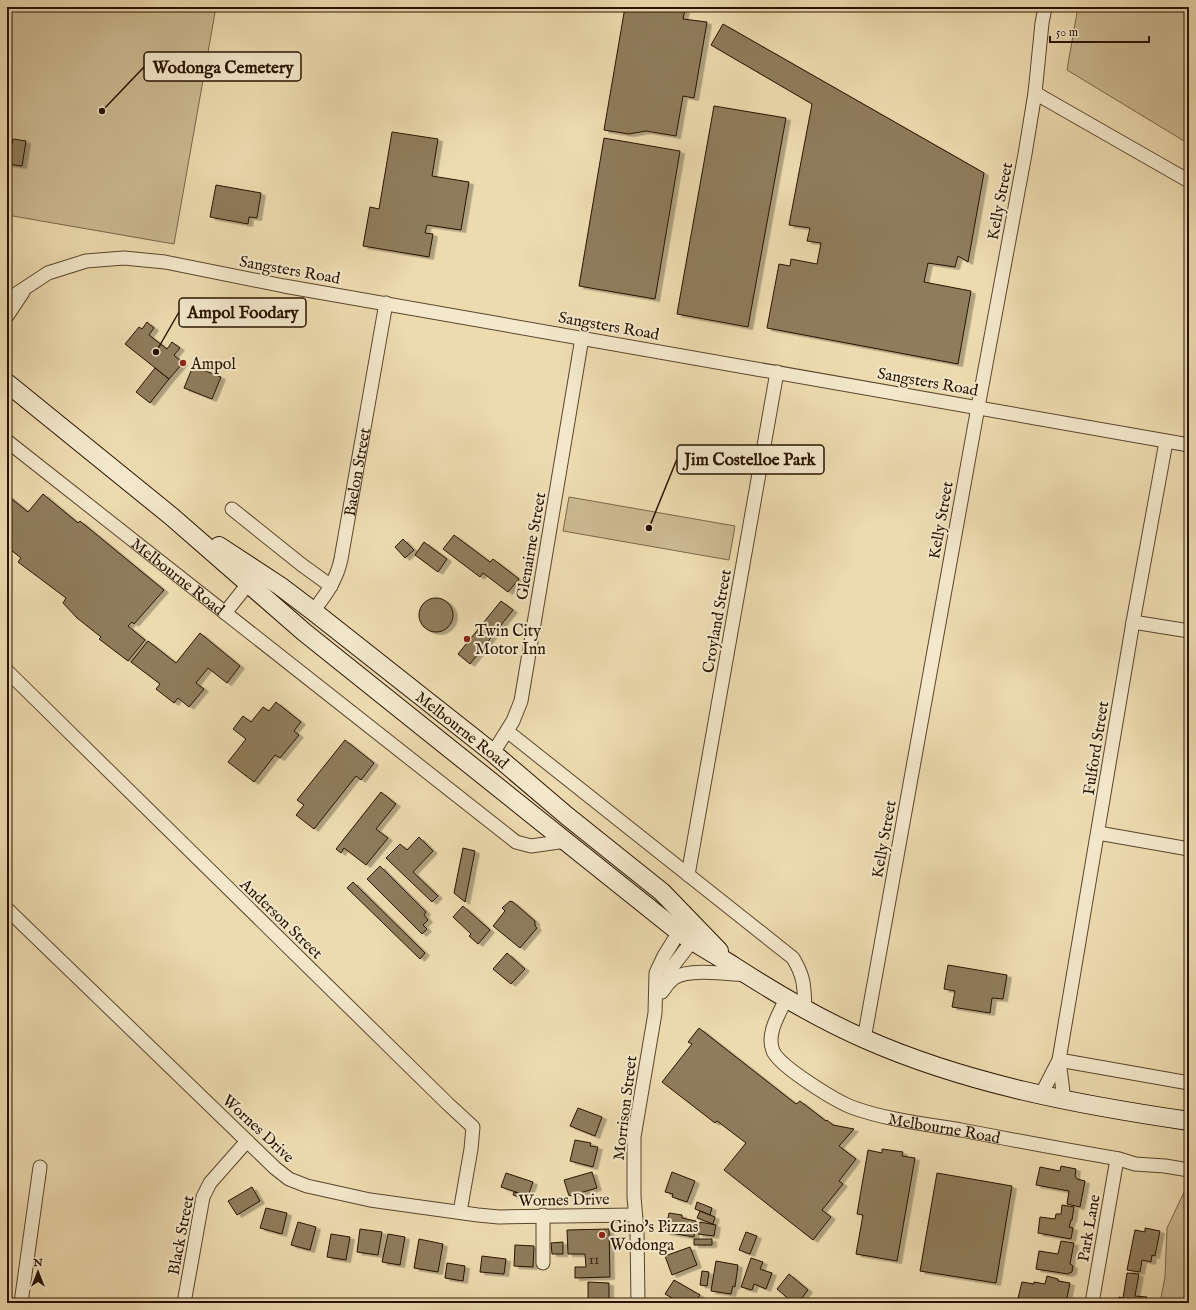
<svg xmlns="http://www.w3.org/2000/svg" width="1196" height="1310" font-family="'IM FELL English',serif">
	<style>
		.green { fill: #ccb991; stroke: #7a6648 }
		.building { fill: #8f7b5b; stroke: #291300; filter: url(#shadow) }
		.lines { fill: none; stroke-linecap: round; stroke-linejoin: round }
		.street-casing { stroke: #5a452c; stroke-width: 15 }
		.secondary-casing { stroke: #291300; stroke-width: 20 }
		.street { stroke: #f3e8cb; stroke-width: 13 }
		.secondary { stroke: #f3e8cb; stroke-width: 18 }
		.poi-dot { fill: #8f2418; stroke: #f3e8cb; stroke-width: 1.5 }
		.labels { text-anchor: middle; stroke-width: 4; stroke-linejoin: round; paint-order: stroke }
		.number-label { font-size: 14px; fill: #422d17 }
		.street-label { font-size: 16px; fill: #291300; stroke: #f3e8cb }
		.poi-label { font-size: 16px; fill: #291300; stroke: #f3e8cb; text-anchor: start }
		.leader { fill: none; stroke: #291300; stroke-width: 1.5 }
		.callout-dot { fill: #291300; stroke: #f3e8cb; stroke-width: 1.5 }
		.callout { fill: #f3e8cb; stroke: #291300; stroke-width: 1.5 }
		.callout-label { font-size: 17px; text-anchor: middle; font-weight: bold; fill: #291300 }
	</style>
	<defs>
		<filter id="shadow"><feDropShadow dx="4.5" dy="2.5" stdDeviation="0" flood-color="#0004"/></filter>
	</defs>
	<rect width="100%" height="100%" fill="#eddbaf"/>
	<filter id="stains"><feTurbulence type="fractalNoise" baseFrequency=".005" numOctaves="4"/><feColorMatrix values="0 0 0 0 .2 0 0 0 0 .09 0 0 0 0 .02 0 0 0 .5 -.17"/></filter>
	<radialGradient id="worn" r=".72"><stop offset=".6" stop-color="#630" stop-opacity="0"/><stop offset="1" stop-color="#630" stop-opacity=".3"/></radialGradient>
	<path class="green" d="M7,7h209l-42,237 -167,-29z
		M1078,7h111v137l-122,-74z
		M569,497l166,29 -6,34 -166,-29z
		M1187,1186h2v117h-29l5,-26 2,-49z"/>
	<path class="building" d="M625,7h46l14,3 -2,9 24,3 -13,76 -11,-2 -7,40 -30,-5 -17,3 -25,-4z
		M723,24l261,149 -16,89 -10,-6 -3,11 -27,-4 -4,19 47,9 -13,73 -191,-36 12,-64 11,2 1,-7 26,5 4,-21 -14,-2 3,-13 -21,-3 23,-121 -101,-59z
		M714,106l72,12 -38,209 -71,-13z
		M392,132l46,7 -6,37 37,6 -8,48 -34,-5 -2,8 8,1 -4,23 -66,-11 7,-39 9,2z
		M604,138l76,13 -25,148 -76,-13z
		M13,139l13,2 -4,25 -14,-2z
		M216,185l45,8 -4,25 -8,-1 -1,7 -38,-7z
		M147,322l7,6 -5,7 18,14 5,-7 8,6 -6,7 9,8 -14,16 -44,-35 14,-17 3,2z
		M193,366l28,11 -9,22 -28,-11z
		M155,368l14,11 -19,24 -14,-11z
		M43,494l35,29 2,-2 84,69 -30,34 -2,-2 -4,4 17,14 -17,21 -29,-22 2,-2 -24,-19 -14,-15 3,-5 -48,-36 3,-4 -14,-11v-52l21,17z
		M454,535l36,27 3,-3 26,20 -11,13 -25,-19 -3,4 -37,-28z
		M403,539l11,11 -9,8 -10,-11z
		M424,542l23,17 -9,13 -23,-17z
		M419 615a17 17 0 1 1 34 0a17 17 0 1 1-34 0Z
		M501,601l12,9 -43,54 -12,-10z
		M200,633l40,33 -13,17 -19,-15 -12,15 8,6 -15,18 -11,-9 -4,5 -18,-14 4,-5 -29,-22 17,-21 28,22z
		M276,702l25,20 -7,9 5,4 -19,23 -5,-3 -21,27 -26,-20 18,-23 -13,-10 10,-13 8,6 12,-15 6,4z
		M345,740l29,23 -13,17 -5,-4 -42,53 -18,-14 8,-10 -7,-5z
		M381,792l15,12 -20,25 12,9 -22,27 -22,-17 -3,5 -5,-4z
		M419,837l14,14 -20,21 25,24 -6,6 -46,-44 14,-14 7,6z
		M463,848l12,3 -10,51 -11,-9z
		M380,866l46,46 -2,3 4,5 -5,5 4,4 -5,5 -55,-55z
		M353,882l72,71 -5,6 -73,-71z
		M510,901l3,1 22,19v5l2,2 -17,20 -27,-22 12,-15 -3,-3z
		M463,906l27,24 -12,14 -9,-8 2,-2 -18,-17z
		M507,953l18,16 -14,15 -18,-15z
		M948,965l59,10 -4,24 -11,-1 -2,15 -38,-6 3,-16 -11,-2z
		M699,1028l97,76 4,-3 26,20 1,-1 6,5 21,4 -15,17 17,13 -17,22 4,3 -21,26 9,7 -18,23 -89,-70 22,-27 -29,-22 -2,2 -53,-41 30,-38 -4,-2z
		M578,1108l24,9 -7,19 -25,-10z
		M575,1140l16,3 -1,3 8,1 -5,20 -23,-6z
		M882,1149l21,3 -1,4 13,2 -18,103 -41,-7 7,-39 -6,-1 11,-64 14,3z
		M1061,1166l15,3 -1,7 2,3 8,2 -5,26 -13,-3 2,-13 -33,-6 4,-18 20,4z
		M592,1172l5,16 -28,8 -5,-16z
		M672,1172l23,9 -8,21 -15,-5 1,-3 -8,-2z
		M506,1173l27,9 -5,14 -27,-9z
		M937,1173l75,13 -16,97 -76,-12z
		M252,1187l8,14 -23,14 -9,-14z
		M514,1192l14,4 -1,4 -14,-5z
		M697,1202l15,6 -2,7 -15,-6z
		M1062,1205l12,2 -2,13h-1l-2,7 4,1 -2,11 -33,-6 2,-16 15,2 1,-5h5z
		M266,1208l21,5 -5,21 -22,-6z
		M700,1211l15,6 -2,7 -16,-6z
		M669,1213l13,2v3l14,3 -2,16 -29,-5z
		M298,1222l18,5 -6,23 -19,-5z
		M700,1222l16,3 -2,11 -16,-2z
		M1145,1228l15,3 -5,25 -3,-1 -1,7 -9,-2 -2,12 -13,-2 8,-40 10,2z
		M360,1229l22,3 -4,23 -21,-3z
		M609,1229l1,48 -35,1v-11h11l-1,-13h-17l-1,-24z
		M746,1232l11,4 -7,18 -11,-4z
		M331,1234l19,3 -4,23 -19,-3z
		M388,1234l17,3 -5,28 -18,-3z
		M419,1239l24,5 -5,28 -24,-4z
		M694,1239h18v6h-18z
		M1061,1241l13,2 -4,21 3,2 -1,6 -4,2 -32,-5 3,-18 19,3z
		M563,1242v12h-11l-1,-11z
		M515,1245l19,1 -1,21 -19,-1z
		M690,1247l7,18 -25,10 -7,-19z
		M482,1256l24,3 -2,15 -24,-2z
		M751,1258l12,4 -3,7 12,4 -6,16 -12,-5 -2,6 -11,-3z
		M716,1261l22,4 -3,22 -2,-1 -2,8 -20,-3z
		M447,1263l18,3 -2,15 -18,-3z
		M702,1271l7,1 -2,14 -7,-1z
		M1127,1273l12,1 -4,22 12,1 -1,6h-28l1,-6 4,1z
		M789,1274l19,16 -10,13h-5l-16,-14z
		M1047,1276l11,3v2l12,2 -4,20h-22l-26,-5 4,-16 12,2v-2l11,2z
		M674,1280l26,15 -5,8h-19l1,-2 -12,-7z
		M588,1282l21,1v20h-21z"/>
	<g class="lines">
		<defs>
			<g id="street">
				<path d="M1035,93l154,88"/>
				<path d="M7,300l41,-27 38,-12 38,-3 41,4 119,24 905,159"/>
				<path d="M7,316l16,-24"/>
				<path id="s1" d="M7,441l509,401 15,4 35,-5"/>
				<path d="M232,509l70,56 29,21"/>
				<path id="s2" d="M313,611c13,-16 24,-32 28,-52l45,-256"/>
				<path d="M225,613l23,-29"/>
				<path d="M1133,622l56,9"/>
				<path d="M7,671l441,433 25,23 -2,22 -11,63"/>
				<path d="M507,731l286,227c12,20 11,29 12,52"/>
				<path d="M493,753l20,-32 8,-20 61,-363"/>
				<path d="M1098,833l91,16"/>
				<path d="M688,875l89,-503"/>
				<path d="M7,909l240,232 28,27 14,11 18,7 63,14 108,15 21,2 136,-2"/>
				<path d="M665,985l8,-19 19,-25"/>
				<path d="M662,992c3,-5 7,-10 12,-14 16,-10 54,-4 73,-3"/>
				<path id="s3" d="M786,999c-7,15 -20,35 -13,52 7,16 64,51 81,57 34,12 71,16 107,22 52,10 105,20 158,29l16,5 30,2 24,4"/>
				<path d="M864,1039l114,-632 47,-253 10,-61 7,-70 3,-16"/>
				<path d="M1059,1060l130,23"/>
				<path d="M1041,1095l17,-33"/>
				<path d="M1064,1100l-5,-40 74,-438 33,-180"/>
				<path d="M543,1215v48"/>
				<path d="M21,1303l19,-136"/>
				<path d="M184,1303l19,-106 7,-14 37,-42"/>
				<path d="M638,1303l-1,-72 -3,-34v-60l21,-124 1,-40 8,-17 15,-24"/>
				<path d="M1092,1303l25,-144"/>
			</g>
			<g id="secondary">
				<path d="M7,383l164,133 133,116 375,300c18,13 38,23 56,35 42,27 84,52 130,72 102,45 214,66 324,82"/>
				<path id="s4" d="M219,546l61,40 33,25 180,142 74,63 95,76 57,59"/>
			</g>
		</defs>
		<use href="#street" class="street-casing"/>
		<use href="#secondary" class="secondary-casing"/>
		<use href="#street" class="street"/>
		<use href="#secondary" class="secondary"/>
	</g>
	<g class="poi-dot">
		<circle cx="183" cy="363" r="4"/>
		<circle cx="467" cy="639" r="4"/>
		<circle cx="602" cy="1235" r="4"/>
	</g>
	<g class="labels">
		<g class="number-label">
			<text x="594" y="1264">11</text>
		</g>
		<g class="street-label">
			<text transform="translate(999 201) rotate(-79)" y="6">Kelly Street</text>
			<text transform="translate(290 269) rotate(10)" y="6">Sangsters Road</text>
			<text transform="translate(609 325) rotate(10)" y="6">Sangsters Road</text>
			<text transform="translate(928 381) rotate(10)" y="6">Sangsters Road</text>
			<text dy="6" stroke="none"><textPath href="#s2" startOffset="148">Baelon Street</textPath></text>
			<text transform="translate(940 520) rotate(-80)" y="6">Kelly Street</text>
			<text transform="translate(530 546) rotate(-80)" y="6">Glenairne Street</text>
			<text dy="6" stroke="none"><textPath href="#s1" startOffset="218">Melbourne Road</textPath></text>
			<text transform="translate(716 621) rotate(-80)" y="6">Croyland Street</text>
			<text dy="6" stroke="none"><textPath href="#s4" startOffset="305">Melbourne Road</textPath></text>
			<text transform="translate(1095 748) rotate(-81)" y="6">Fulford Street</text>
			<text transform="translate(883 839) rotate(-80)" y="6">Kelly Street</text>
			<text transform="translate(282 918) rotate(44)" y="6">Anderson Street</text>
			<text transform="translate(624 1108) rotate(-83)" y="6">Morrison Street</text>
			<text dy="6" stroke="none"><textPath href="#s3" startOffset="248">Melbourne Road</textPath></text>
			<text transform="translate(259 1128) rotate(43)" y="6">Wornes Drive</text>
			<text transform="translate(564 1199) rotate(-1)" y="6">Wornes Drive</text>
			<text transform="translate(1088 1228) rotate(-80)" y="6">Park Lane</text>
			<text transform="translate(180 1235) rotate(-79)" y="6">Black Street</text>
		</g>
		<g class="poi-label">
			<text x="191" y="369">Ampol</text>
			<text x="475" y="636">Twin City<tspan x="475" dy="18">Motor Inn</tspan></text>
			<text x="610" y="1232">Gino's Pizzas<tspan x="610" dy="18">Wodonga</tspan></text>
		</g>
	</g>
	<path class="leader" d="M102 111L144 67M156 352L179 312M649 528L677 459"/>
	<g class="callout-dot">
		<circle cx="102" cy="111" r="4"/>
		<circle cx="156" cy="352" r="4"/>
		<circle cx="649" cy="528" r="4"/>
	</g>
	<g class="callout">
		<rect x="144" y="52" width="157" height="29" rx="4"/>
		<rect x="179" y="298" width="127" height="29" rx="4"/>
		<rect x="677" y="445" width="147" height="29" rx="4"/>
	</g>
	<g class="callout-label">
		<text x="223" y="73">Wodonga Cemetery</text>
		<text x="243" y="318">Ampol Foodary</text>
		<text x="750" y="465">Jim Costelloe Park</text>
	</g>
	<rect width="1196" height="1310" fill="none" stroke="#eddbaf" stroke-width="24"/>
	<rect x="8" y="8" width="1180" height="1294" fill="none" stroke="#291300" stroke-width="2"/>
	<rect x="12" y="12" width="1172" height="1286" fill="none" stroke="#291300"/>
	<g transform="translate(38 1272)" stroke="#f3e8cb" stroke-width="3" paint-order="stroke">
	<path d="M0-3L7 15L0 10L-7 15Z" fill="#291300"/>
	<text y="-6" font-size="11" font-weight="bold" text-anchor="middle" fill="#291300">N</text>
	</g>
	<path d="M1050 36v6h99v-6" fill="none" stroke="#291300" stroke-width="2"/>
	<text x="1056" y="36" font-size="12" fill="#291300" stroke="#f3e8cb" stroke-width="3" paint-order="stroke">50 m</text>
	<rect width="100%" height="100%" filter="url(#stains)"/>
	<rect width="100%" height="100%" fill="url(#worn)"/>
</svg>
